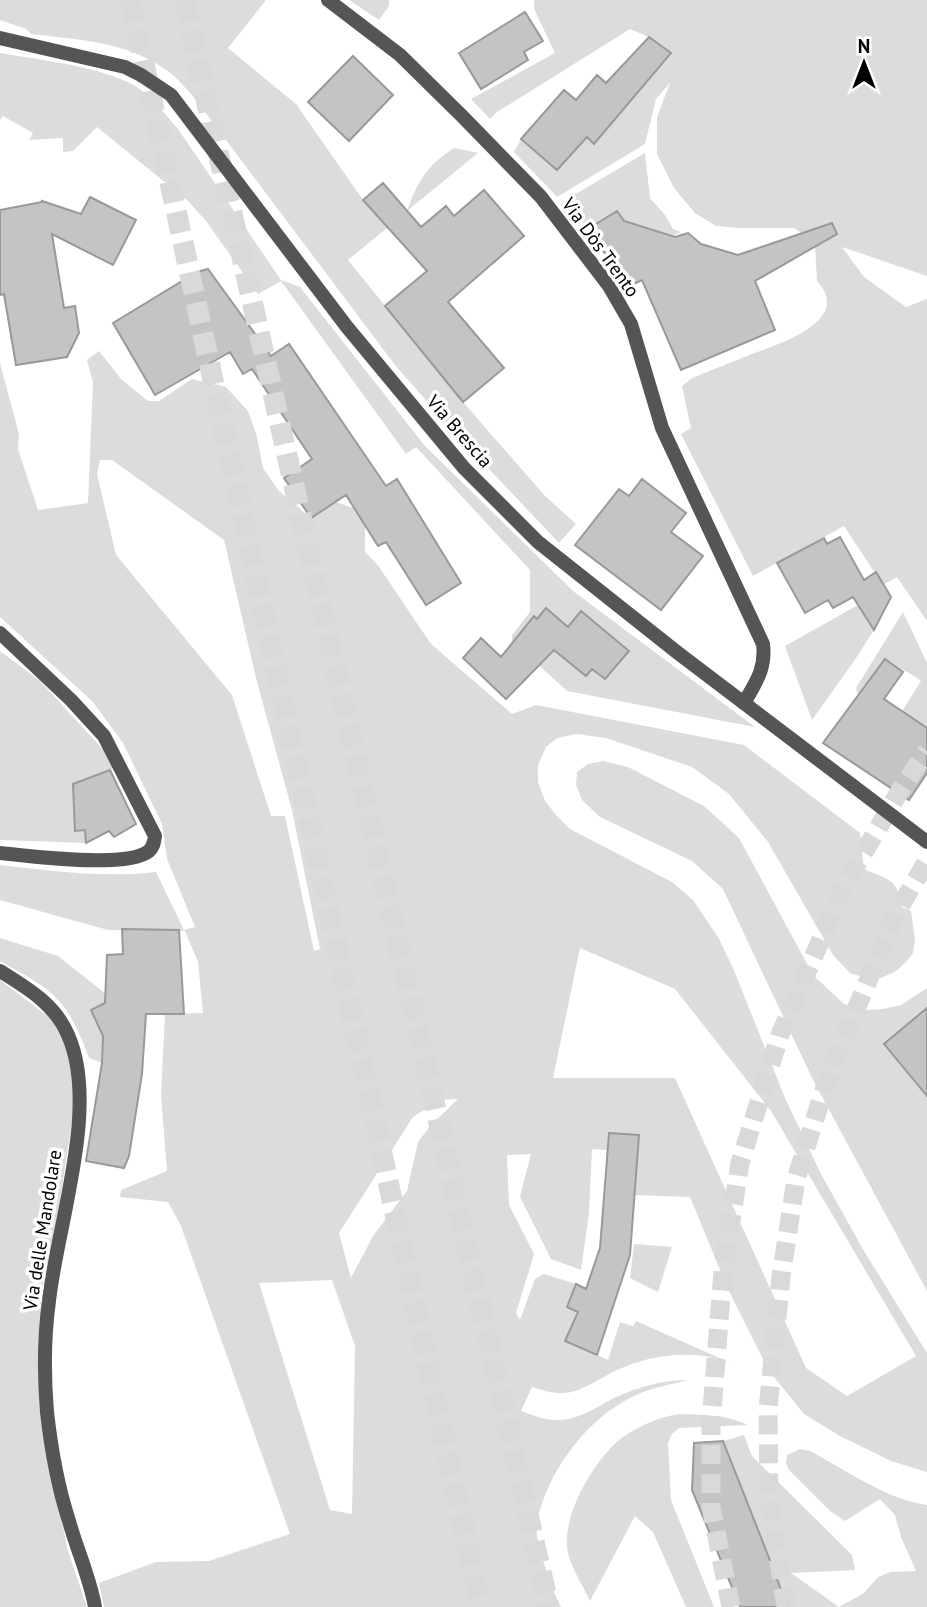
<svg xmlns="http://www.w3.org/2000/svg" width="927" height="1607" font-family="'PT Sans',sans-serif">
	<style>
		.green { fill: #dcdcdc; fill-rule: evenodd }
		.building { fill: #c4c4c4; stroke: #999; stroke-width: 2 }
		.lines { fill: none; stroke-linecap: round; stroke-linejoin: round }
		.trunk-tunnel { stroke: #d9d9d9; stroke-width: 19; stroke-dasharray: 19 10; stroke-linecap: butt }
		.motorway-tunnel { stroke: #d9d9d9; stroke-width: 21; stroke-dasharray: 21 10; stroke-linecap: butt }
		.minor { stroke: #555; stroke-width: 14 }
		.tertiary { stroke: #555; stroke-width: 14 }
		.labels { text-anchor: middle; stroke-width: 7; stroke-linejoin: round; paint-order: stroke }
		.street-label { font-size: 19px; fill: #000; stroke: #fff }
	</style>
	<rect width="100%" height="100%" fill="#fff"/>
	<path class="green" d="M0,0h266l-38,48 68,56 67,96 24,28 -39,32 115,142 82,94 31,28 -17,19 -105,-111 -59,-67 -199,-265c-7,-8 -14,-17 -22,-24 -40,-34 -93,-36 -143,-42l-5,-5 -26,-9z
		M349,0h40v6l-10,14z
		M534,0h393v276l-85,-29 22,30 42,30 21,-8v322l-30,-44 -14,8 -39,-59 -91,50 -72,-142 10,-6 -9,-42 10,-8c20,-8 40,-16 60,-24 26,-10 102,-33 65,-73l-2,-35 -7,-9 -14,-9h-55l-23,-2 -21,-13 -21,-25 -17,-34v-37l13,-34 -14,16 -11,45 -88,53 -43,-45 7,-13 37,31 29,-33 8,6 76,-90 -22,-16 -19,-8 -133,83 -7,7 -19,-20 84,-46 -21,-44z
		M0,53c39,7 110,14 141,37 14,11 25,25 37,39l103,151 19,7 125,159 148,145 182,136 -188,-36 -55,-50v-6l18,-23v-42l-114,-123 -10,7 -125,-173 -23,13 -52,-73 -18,-20 -91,-74 -24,24 -10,1v-14l-34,2 4,-7 -30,-17 -3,4z
		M454,148l24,5 -71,58c11,-31 20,-45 47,-63z
		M645,153l5,45 15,17 8,14 8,3 -34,16 -9,-2 -21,-35 -29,18 -26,-27z
		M99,351l22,28 27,22h11l33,-22 34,8 22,24 9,26 6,31 16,23 32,27 25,-16 17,6 12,18v26l12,12 54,80 81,70 24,-9 208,40 116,88 4,36c24,11 34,9 38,38l9,4 4,28 -2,14 -7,9 -10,9 -15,7 -12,1 -19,-6 -17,-18 -65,-113 -39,-48 -37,-27 -86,-29 -29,-4 -20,4 -11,9 -8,18v17l7,19 11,14 14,14 102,53 21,18 25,37 15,31 52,130 36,76 43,77 63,102v119l-36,-11 -51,-25 -36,-22 -35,-43 -41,-82 -38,-92 -55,-2 4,-59 -30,-3 -1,17 -16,-1 -3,64 -8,57 -30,-11 -31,-62 11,-43 -24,1 2,50 25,49 -18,59 4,7 15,-41 9,-5 32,10 -9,23 10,4 -11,30 42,19 12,-38 13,4 3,-5 97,43c-37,-16 -84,-10 -120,8 -16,8 -32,20 -49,21 -11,1 -22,-3 -32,-6l-11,24c12,4 25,10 37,9 20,0 39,-13 56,-22 24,-11 48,-18 74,-18 -18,5 -39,8 -56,17 -43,21 -79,68 -92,113 -2,5 -4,11 -4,16 1,20 15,63 25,81h-457l-5,-24 57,-21 53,-1 81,-27 -109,-308 -13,-24 -48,-5 1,-7 46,-19 -6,-75 4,-82 38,-1 -5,-51 -13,-31 -77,-1 -108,-30v-35c52,6 104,13 156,7l28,58 11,-3 -28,-68 -5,-35 -39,-81 -31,-42 -92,-84v-254l19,71 -1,15 20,61 50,-7 5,-121 -6,-22zM100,460h12l112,80 32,138 36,132 28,139 -6,2 -29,-135h-14l-39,-121 -116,-140 -19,-81zM580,948l95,41 96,122 145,245 -69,40 -41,-28 -131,-290h-122zM458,1099l-28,27 -12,16 -11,49 -34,45 -22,42 -12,-45 74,-116 27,-17zM332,1280l23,66 -3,168 -22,-4 -71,-227z
		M858,605l16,25 -20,31 -42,59 -27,-74z
		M903,612l24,51v65l-55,31 49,-78c-11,-9 -24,-13 -36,-22l-27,37 -2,-8z
		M0,651l40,30 69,75 7,11 -43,17 2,47 10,-1 1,13 -86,-3z
		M603,761l25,6 76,39 35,32 74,137 31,29 19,6 20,-1 18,-4 26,-17v20l-43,37 43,52v194l-113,-209 -91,-193 -31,-28 -92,-44 -18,-17 -6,-15 1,-13 11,-8z
		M0,938l58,18 48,38 -4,69 -13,-5c-22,-60 -35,-67 -89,-97z
		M0,980l50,38 15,23 9,44 -1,30 -14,91 -17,84 -2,44 14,151 14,66 19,56h-87z
		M634,1244l38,3 -14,45 -28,-14z
		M678,1414c25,1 47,0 70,11l-69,3 -7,6 -4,9 3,57 43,107h-28l-33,-75 -18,-16 -45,85 3,6 -3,-6c-7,-16 -22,-37 -23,-55 -3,-35 29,-89 56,-109 18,-12 34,-19 55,-23z
		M744,1435l8,21 100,99 3,15 -64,3 48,34 25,-14 14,-16 13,-5 25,-1 -15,-34 -6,-22 -15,-16 -35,22 -15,-10 -41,-41 -3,-7 1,-8 13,-6 10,2c34,18 78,49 117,54v102h-140l-64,-166z"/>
	<path class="building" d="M525,12l18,29 -19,11 4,8 -47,29 -22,-36z
		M649,37l22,16 -77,91 -7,-7 -30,33 -36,-31 43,-49 12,10 21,-25 9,8z
		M353,56l40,39 -44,46 -41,-39z
		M383,183l38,44 25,-21 8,10 30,-26 40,46 -76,66 56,66 -41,34 -78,-96 42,-35 -64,-71z
		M90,197l46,23 -23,45 -61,-31 12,74 11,-2 4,27 -12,24 -51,8 -12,-71 -4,1v-85l42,-8v-1l39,13z
		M617,211l7,10 51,16 13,-4 13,11 37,11 94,-32 5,11 -82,47 20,49 -94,40 -39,-90 -14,7 -40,-58z
		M208,269l63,87 18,-12 97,142 11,-7 64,104 -35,22 -40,-63 -8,4 -32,-51 -35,23 -27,-40 28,-19 -60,-90 -9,5 -13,-22 -75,43 -42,-72 84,-51z
		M642,479l44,34 -15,19 32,24 -42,54 -86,-65 44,-56 10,7z
		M840,537l24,43 12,-8 15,25 -17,33 -21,-33 -20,11 -5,-8 -23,13 -28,-50 47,-25 3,6z
		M546,608l22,19 13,-16 48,40 -24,28 -13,-10 -6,7 -32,-26 -48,49 -43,-41 18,-20 20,19 33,-41 3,3z
		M885,659l18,13 -19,27 43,29v45l-18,27 -86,-57z
		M110,770l26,54 -22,13 -5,-6 -23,12 -1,-13 -10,1 -2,-47z
		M122,929l57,1 5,84h-38l-4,60 -13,82 -5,12 -38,-7 16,-98 1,-27 -12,-26 14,-7 2,-48 16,-1z
		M927,1008v88l-43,-52z
		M609,1133l30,2 -9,120 -33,100 -32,-14 13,-29 -11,-5 9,-23 10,5 14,-41z
		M723,1441l52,132 12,34h-47l-48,-117 2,-47z"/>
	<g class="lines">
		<path class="trunk-tunnel" d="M731,1607l-20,-100v-84l12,-152 17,-108 40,-128 63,-147 58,-99 26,-38
			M786,1607l-17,-109 -1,-89 13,-132 15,-98 34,-108 67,-159 30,-51"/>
		<path class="motorway-tunnel" d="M130,0l351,1607
			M185,0l21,99 343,1508"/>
		<path class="minor" d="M328,0l72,55 63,62 78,80 68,89 22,38 31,104 101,216c3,25 -7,38 -19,59
			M0,633l71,67 33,36 51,100c-1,6 -1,10 -6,15 -22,18 -120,5 -149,2
			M0,971c27,17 55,33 68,64 32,72 -11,190 -19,266 -5,36 -5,75 -2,111 4,36 11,75 22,109 8,29 21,57 26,86"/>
		<path class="tertiary" d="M0,38l125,29 16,8 30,20 176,232 117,141 74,74 140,111 249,189"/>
	</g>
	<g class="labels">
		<g class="street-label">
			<text transform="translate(601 247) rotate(54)" y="7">Via Dòs Trento</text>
			<text transform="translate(460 431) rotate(49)" y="7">Via Brescia</text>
			<text transform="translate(42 1230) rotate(-81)" y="7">Via delle Mandolare</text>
		</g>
	</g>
	<g transform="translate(864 63)" stroke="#ffffff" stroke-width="5" paint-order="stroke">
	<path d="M0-5L12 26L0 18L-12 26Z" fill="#000000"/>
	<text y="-10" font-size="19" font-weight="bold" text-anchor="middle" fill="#000000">N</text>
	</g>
</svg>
